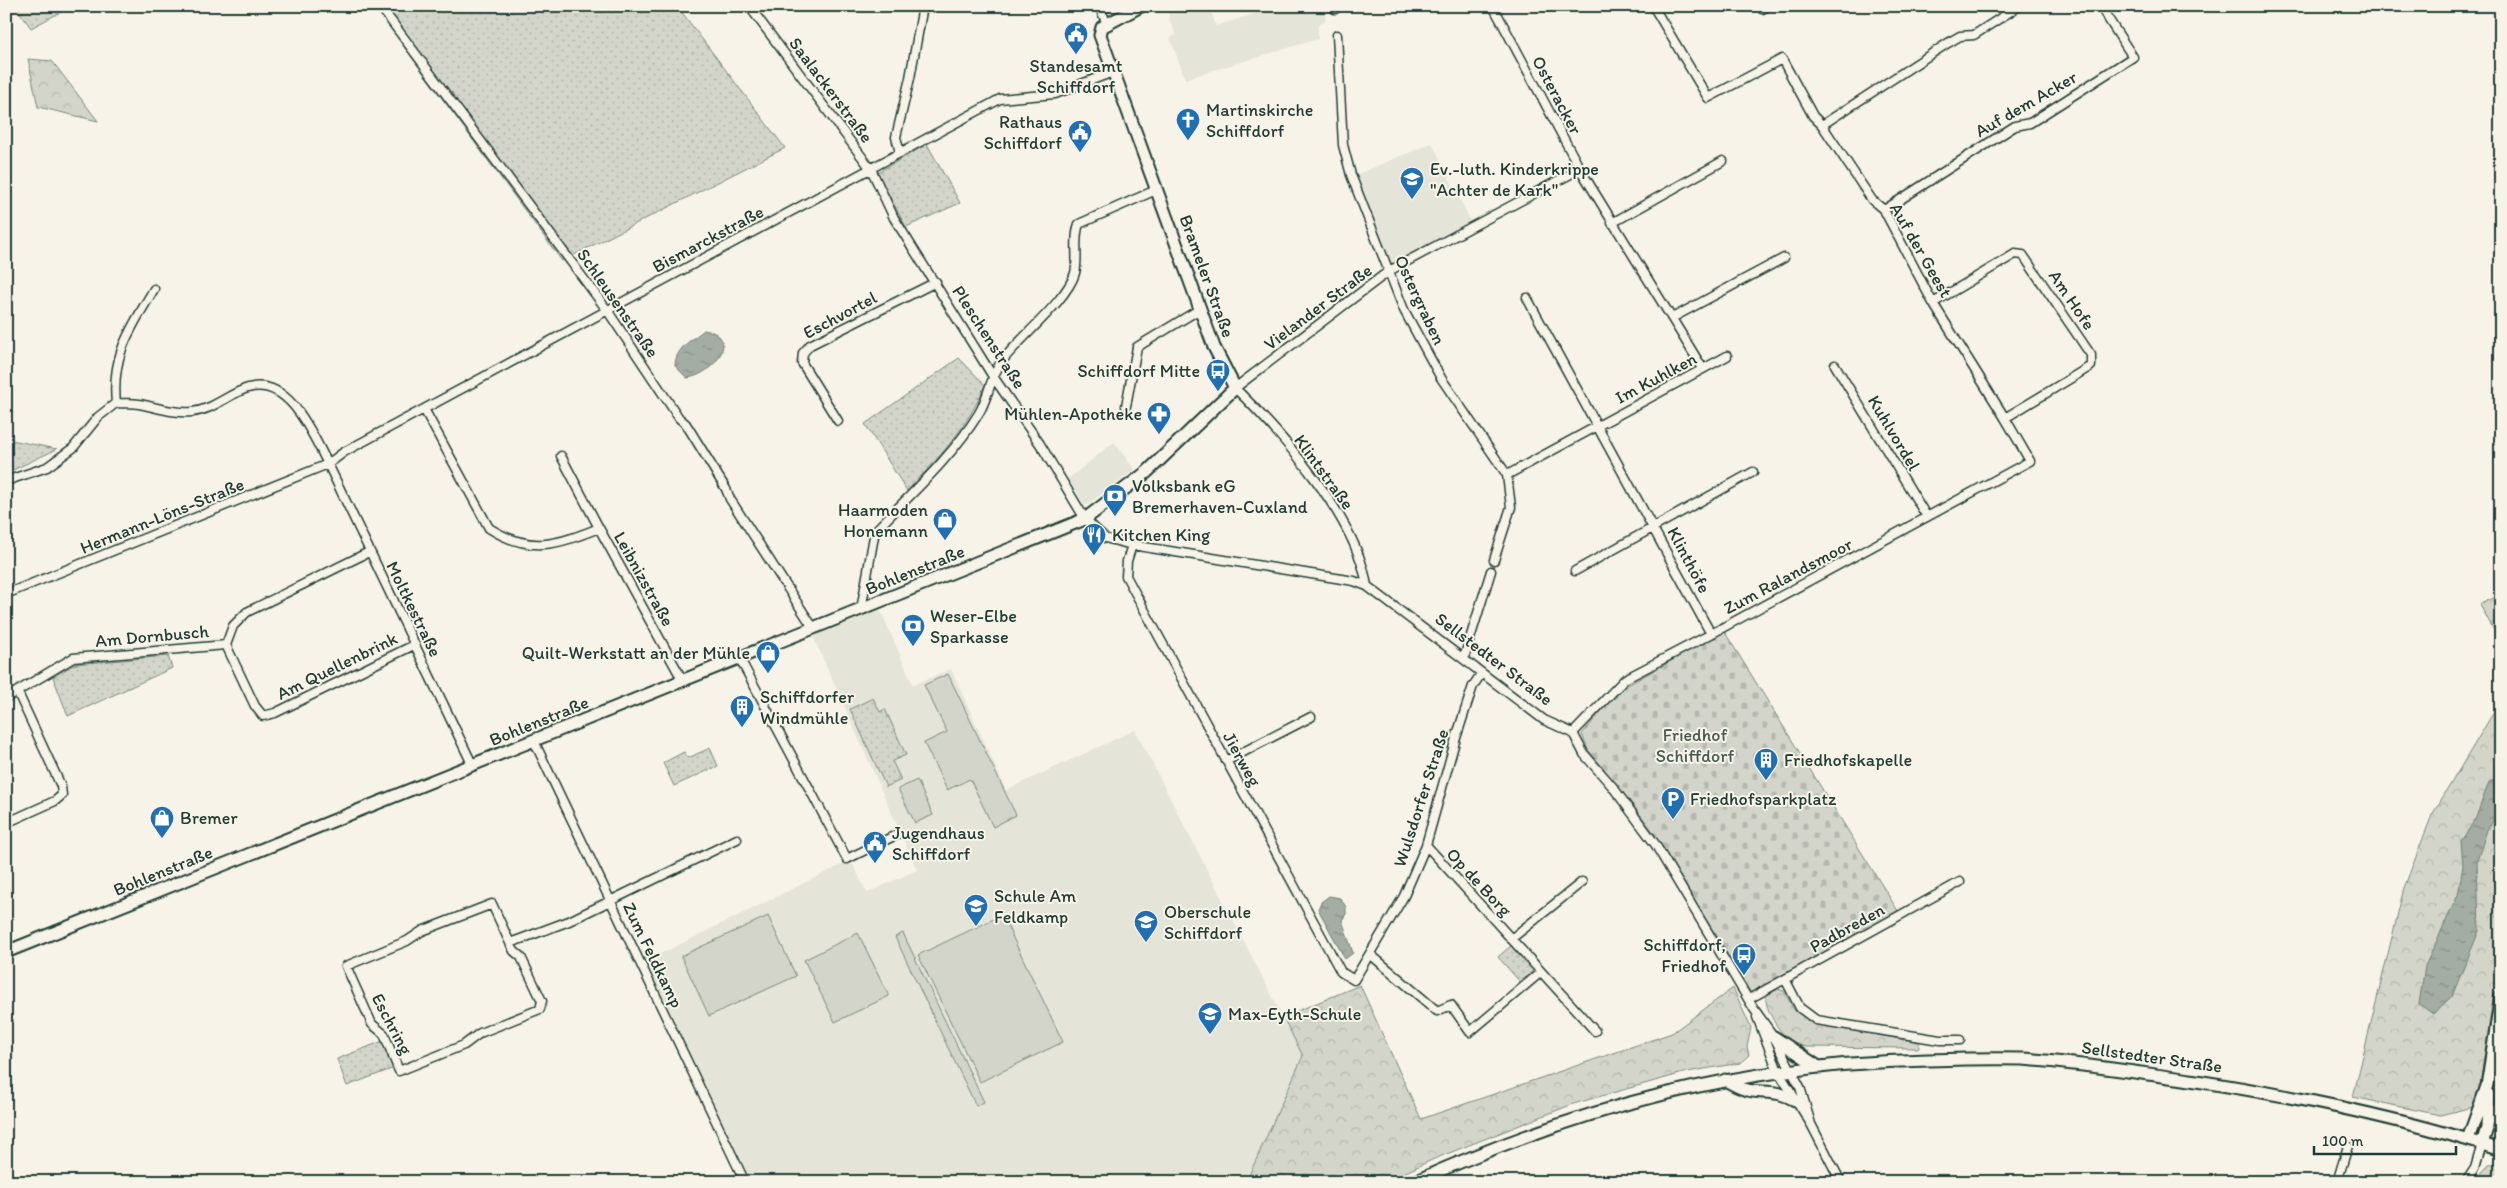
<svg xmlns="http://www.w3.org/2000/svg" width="2507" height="1188" font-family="Itim,sans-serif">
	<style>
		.built { fill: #e5e4d9 }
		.grass { fill: url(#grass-dots); stroke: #79897f }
		.forest { fill: url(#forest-crowns); stroke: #79897f }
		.cemetery { fill: url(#cemetery-stones); stroke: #79897f }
		.garden { fill: #d3d5ca; stroke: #79897f }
		.water { fill: url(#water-ripples); stroke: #6f8077 }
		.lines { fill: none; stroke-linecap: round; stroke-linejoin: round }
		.street-casing { stroke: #1f3d34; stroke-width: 11 }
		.secondary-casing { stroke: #1f3d34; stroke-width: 15 }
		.street { stroke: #f7f3e8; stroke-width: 8 }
		.secondary { stroke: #f7f3e8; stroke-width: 11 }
		.labels { text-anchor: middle; stroke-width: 4; stroke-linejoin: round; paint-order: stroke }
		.poi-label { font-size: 18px; fill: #1f3d34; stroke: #f7f3e8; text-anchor: start }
		.street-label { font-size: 18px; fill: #1f3d34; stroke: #f7f3e8 }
		.park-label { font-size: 18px; fill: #435b52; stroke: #f7f3e8 }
	</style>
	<defs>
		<pattern id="grass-dots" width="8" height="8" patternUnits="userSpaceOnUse" patternTransform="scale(1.25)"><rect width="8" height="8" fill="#d3d5ca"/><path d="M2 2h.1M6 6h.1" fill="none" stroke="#b5b8ae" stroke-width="1.8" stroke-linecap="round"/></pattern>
		<pattern id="forest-crowns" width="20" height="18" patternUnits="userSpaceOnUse" patternTransform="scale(1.25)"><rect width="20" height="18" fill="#d3d5ca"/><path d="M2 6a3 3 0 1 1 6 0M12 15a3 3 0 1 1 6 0" fill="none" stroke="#b5b8ae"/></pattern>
		<pattern id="cemetery-stones" width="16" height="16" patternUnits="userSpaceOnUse" patternTransform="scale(1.25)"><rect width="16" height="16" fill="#d3d5ca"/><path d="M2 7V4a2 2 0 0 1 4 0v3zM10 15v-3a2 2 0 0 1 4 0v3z" fill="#b5b8ae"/></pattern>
		<pattern id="water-ripples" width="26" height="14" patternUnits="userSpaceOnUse" patternTransform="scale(1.25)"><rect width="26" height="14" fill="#a4ada3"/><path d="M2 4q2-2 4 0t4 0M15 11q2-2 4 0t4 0" fill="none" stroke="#858e86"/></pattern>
	</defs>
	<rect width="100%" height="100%" fill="#f7f3e8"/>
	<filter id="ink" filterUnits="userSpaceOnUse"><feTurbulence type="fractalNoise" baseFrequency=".02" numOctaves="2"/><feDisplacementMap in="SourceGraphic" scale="10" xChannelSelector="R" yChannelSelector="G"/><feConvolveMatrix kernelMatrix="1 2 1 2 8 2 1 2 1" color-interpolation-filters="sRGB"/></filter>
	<g filter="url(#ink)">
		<path class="built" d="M1168,6h41l7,20 62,-20h48l-1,15 -7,3v15l-133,40 -15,-41 6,-3 -7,-16z
			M1432,143l40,81 -80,42 -37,-91z
			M1114,442l21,28 -50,36 -17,-27z
			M880,609l33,76 38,-16 55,121 129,-60 168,326 -57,126h-495l-105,-221 205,-101 16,33 50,-23 -104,-234z"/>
		<path class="grass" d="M15,6h57l-41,22z
			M374,6h303l108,142 -223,113z
			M927,144l33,59 -54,24 -29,-54z
			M959,358l26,27c-17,42 -47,74 -78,106l-42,-67z
			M6,439l51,10 -44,21z
			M168,656l4,12 -104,48 -15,-39 22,-13z
			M873,698l7,14 5,-3 21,46 -14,6 9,19 -15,7 -36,-78z
			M710,748l8,18 -44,20 -11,-23 21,-11 4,6z
			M1512,945l22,25 -14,12 -22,-25z
			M383,1041l11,27 -47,18 -10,-27z
			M2497,1164l4,1v17h-28l16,-17z"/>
		<path class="forest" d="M28,59l24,2 46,60 -60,-14z
			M2501,593v50l-21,-38z
			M2501,700v244l-24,162 -37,9 -87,-18 51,-209 28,-73z
			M1360,985l61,134 251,-86 61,-45 18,40 -4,19 2,8 -9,8 -53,9 -114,32 -139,55 -50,23h-138l57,-126 -20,-39z
			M1778,989l6,2 10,19 20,14 105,18v6l-113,-1c-5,-2 -10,-3 -15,-6 -11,-6 -27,-33 -25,-45z"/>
		<path class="cemetery" d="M1724,631l174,280 -146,84 -102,-168 -63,-79 -5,-14 37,-44z"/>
		<path class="garden" d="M948,674l68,141 -23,12 -23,-48 -23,11 -23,-47 23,-11 -23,-47z
			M917,780l16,35 -18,8 -17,-34z
			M1002,915l61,127 -83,40 -62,-127z
			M768,916l28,60 -87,40 -28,-60z
			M858,933l31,63 -54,26 -31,-62z
			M903,933l81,169 -8,4 -81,-169z"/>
		<path class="water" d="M704,330c38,5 11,45 -17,48l-12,-12c0,-18 17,-26 29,-36z
			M2501,776v34l-14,20 -10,31 2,70 -27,65 -19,18 -14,-10 6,-38 33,-71 5,-29 -2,-25 14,-21 14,-38z
			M1329,896l11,2 6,9v7l-4,6 11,33 -8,6 -27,-50 3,-7z"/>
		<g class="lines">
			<defs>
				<path id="street" d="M380,6l227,304 72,108 7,6 40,65 4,10 84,130
					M749,6l122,163 23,49 98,157 48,69 45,75 20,19 27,7 222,36 13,5 177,134 29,13 11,21 28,32 43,58 99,165 20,28 26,50 11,37
					M1099,6l8,18
					M1335,6v3
					M1493,6l87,163 123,200
					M1762,6v3l6,-3
					M1337,35l6,110 8,30 53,135 37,68 66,97 4,32 -17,53
					M1822,125l126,-82 12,-7 14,-1 45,-29
					M900,153l-4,-16 14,-59 13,-72
					M1884,210l131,-84 15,-3 103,-66 -33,-51
					M1612,223l111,-62
					M1527,298l184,336
					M1933,303l82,-49 8,1 68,100v11l-86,52
					M1672,318l112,-60
					M1835,365l92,152
					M116,403c-5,-49 15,-74 38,-114
					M1126,406l11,-59 63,-38
					M424,409l65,119c41,26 67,17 110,0l84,153
					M838,421l-36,-58 1,-10 7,-8 126,-63
					M561,456l38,72
					M1507,475l220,-119
					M6,481l41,-14 26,-19 25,-31 18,-14c7,0 15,0 23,1 17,3 35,10 53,8 21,-2 36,-18 56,-24 42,-12 65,48 80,76l145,302
					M1132,545l-5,16 -1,15 215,396 13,8 50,-84 22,-51 30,-107 17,-52 8,-12
					M1575,571l178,-99
					M1367,586c-10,-67 -84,-151 -132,-198l154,-117 191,-102
					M6,594l322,-130 16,-12 656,-353 55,-5 58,-22
					M861,610l13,-74 4,-8c35,-36 75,-72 101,-115 10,-17 11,-36 23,-52 18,-23 66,-62 73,-88 4,-16 -2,-33 4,-49l77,-34
					M226,645l29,61 8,10 12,-3 139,-68
					M1464,658l27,-87
					M740,659l107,200 51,-25
					M6,698l67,-40 153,-13 7,-19 14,-14 122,-60
					M1573,733l52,-54 86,-45 319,-173 -25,-43 -72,-115 -49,-93 -12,-10 -50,-75 -9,-9 -31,-57 -74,39 -55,-92
					M534,741l211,441
					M1226,761l85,-44
					M6,823l49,-22 7,-6 -1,-9 -43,-93
					M1426,845l169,186
					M1511,939l71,-57
					M510,943l4,8 7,6 21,44 -2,8 -60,24 -16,12 -65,26 -15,-37 -12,-10 -26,-58 61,-25 15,-10 70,-27 18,39 59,-22 168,-82
					M1370,954l67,57 14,-6 19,27 71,-60
					M1785,979l15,29 16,12 124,20h20
					M1749,999l211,-117
					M1757,1017l21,54 33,53 30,58
					M2337,1182l11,-36
					M2466,1182l9,-14 7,-24"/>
				<path id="secondary" d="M6,952l1079,-433 62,-47 88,-84 -21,-41 -114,-312 2,-8 39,-21
					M1774,1037l43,29
					M1725,1080c6,3 12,7 19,9 18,6 30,-1 51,11
					M2488,1107l13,19
					M2468,1139l19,-53 14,-89
					M2482,1144l5,-16 1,-33
					M1414,1182c169,-76 327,-118 514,-122 31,-1 63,-2 95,-1 56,4 111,13 167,21 105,16 209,37 311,70"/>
			</defs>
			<use href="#street" class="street-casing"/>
			<use href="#secondary" class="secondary-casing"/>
			<use href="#street" class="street"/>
			<use href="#secondary" class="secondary"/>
		</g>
	</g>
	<defs>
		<symbol id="civic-pin" viewBox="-11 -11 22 30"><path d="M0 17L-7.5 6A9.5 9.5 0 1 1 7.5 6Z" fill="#1f6fb2" stroke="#f7f3e8"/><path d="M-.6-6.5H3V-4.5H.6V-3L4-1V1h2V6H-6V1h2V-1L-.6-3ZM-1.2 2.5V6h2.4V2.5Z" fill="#fff"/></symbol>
		<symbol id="church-pin" viewBox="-11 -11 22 30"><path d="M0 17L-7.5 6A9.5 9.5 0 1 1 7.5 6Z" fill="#1f6fb2" stroke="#f7f3e8"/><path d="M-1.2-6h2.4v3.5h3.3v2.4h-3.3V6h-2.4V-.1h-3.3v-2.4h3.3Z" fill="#fff"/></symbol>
		<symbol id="school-pin" viewBox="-11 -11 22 30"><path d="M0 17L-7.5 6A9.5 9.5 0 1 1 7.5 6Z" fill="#1f6fb2" stroke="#f7f3e8"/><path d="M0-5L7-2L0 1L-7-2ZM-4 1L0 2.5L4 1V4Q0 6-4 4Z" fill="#fff"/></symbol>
		<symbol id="bus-pin" viewBox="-11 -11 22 30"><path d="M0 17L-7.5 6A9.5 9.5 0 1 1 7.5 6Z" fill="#1f6fb2" stroke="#f7f3e8"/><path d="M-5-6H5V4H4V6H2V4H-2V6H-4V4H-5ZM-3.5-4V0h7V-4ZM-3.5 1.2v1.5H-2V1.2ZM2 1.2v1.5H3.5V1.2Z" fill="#fff"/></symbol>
		<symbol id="pharmacy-pin" viewBox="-11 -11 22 30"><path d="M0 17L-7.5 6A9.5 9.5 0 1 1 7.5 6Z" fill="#1f6fb2" stroke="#f7f3e8"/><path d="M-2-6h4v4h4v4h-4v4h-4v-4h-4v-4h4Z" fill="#fff"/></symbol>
		<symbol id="bank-pin" viewBox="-11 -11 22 30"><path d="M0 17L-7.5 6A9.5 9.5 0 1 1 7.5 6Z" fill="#1f6fb2" stroke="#f7f3e8"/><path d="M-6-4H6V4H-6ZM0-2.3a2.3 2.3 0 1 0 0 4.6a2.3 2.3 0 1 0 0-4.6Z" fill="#fff"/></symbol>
		<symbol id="shop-pin" viewBox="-11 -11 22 30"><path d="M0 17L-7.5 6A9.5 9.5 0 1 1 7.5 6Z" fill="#1f6fb2" stroke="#f7f3e8"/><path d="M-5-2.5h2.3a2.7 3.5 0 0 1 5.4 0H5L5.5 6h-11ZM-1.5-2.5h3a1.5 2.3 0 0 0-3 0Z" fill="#fff"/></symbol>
		<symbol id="restaurant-pin" viewBox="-11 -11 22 30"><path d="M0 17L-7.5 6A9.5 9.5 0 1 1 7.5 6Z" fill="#1f6fb2" stroke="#f7f3e8"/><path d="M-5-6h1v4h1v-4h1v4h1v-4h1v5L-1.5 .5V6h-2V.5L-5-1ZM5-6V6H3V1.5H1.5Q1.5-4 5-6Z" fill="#fff"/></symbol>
		<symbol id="building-pin" viewBox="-11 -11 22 30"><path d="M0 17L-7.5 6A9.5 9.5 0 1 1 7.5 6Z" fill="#1f6fb2" stroke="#f7f3e8"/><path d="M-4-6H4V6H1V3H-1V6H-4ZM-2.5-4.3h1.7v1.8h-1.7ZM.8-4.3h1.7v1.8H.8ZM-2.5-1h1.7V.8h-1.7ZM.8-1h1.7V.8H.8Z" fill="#fff"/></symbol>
		<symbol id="parking-pin" viewBox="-11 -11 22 30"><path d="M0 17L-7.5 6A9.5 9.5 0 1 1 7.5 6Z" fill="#1f6fb2" stroke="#f7f3e8"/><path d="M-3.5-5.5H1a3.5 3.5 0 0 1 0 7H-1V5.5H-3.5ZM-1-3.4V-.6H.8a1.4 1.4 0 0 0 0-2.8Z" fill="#fff"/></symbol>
	</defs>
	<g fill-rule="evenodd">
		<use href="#civic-pin" x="1062" y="20" width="28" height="38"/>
		<use href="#church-pin" x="1174" y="106" width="28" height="38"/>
		<use href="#civic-pin" x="1066" y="118" width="28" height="38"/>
		<use href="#school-pin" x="1398" y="165" width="28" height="38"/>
		<use href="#bus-pin" x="1204" y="357" width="28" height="38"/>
		<use href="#pharmacy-pin" x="1145" y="400" width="28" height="38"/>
		<use href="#bank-pin" x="1101" y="482" width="28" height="38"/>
		<use href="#shop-pin" x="931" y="506" width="28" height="38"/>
		<use href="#restaurant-pin" x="1080" y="521" width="28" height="38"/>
		<use href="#bank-pin" x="899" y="612" width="28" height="38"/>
		<use href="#shop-pin" x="754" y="639" width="28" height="38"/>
		<use href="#building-pin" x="728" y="693" width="28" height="38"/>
		<use href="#building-pin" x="1752" y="746" width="28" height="38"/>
		<use href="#parking-pin" x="1659" y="785" width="28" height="38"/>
		<use href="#shop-pin" x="148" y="804" width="28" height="38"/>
		<use href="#civic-pin" x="861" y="829" width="28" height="38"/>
		<use href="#school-pin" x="962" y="892" width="28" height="38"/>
		<use href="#school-pin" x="1132" y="908" width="28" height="38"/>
		<use href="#bus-pin" x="1730" y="941" width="28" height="38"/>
		<use href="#school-pin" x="1196" y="1000" width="28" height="38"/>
	</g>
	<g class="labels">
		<g class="poi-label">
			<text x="1076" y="72" text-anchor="middle">Standesamt<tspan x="1076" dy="21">Schiffdorf</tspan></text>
			<text x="1206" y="116">Martinskirche<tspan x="1206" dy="21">Schiffdorf</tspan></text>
			<text x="1062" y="128" text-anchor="end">Rathaus<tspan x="1062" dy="21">Schiffdorf</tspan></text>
			<text x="1430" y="175">Ev.-luth. Kinderkrippe<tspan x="1430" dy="21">"Achter de Kark"</tspan></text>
			<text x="1200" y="377" text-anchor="end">Schiffdorf Mitte</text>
			<text x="1142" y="420" text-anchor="end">Mühlen-Apotheke</text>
			<text x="1132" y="492">Volksbank eG<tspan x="1132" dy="21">Bremerhaven-Cuxland</tspan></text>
			<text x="928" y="516" text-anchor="end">Haarmoden<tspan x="928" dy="21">Honemann</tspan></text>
			<text x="1112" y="541">Kitchen King</text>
			<text x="930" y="622">Weser-Elbe<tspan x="930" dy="21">Sparkasse</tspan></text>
			<text x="750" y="659" text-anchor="end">Quilt-Werkstatt an der Mühle</text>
			<text x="760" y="703">Schiffdorfer<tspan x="760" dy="21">Windmühle</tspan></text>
			<text x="1784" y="766">Friedhofskapelle</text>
			<text x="1690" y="805">Friedhofsparkplatz</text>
			<text x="180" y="824">Bremer</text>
			<text x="892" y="839">Jugendhaus<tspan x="892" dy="21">Schiffdorf</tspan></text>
			<text x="994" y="902">Schule Am<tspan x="994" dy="21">Feldkamp</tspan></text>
			<text x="1164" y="918">Oberschule<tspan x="1164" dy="21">Schiffdorf</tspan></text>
			<text x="1726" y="951" text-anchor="end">Schiffdorf,<tspan x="1726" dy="21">Friedhof</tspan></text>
			<text x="1228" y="1020">Max-Eyth-Schule</text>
		</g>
		<g class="street-label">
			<text transform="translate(831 90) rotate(53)" y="6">Saalackerstraße</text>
			<text transform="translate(1557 95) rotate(62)" y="6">Osteracker</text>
			<text transform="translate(2026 104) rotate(-30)" y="6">Auf dem Acker</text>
			<text transform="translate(708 239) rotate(-28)" y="6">Bismarckstraße</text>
			<text transform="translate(1921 250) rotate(60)" y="6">Auf der Geest</text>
			<text transform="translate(1207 276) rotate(70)" y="6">Brameler Straße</text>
			<text transform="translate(1420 300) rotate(65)" y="6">Ostergraben</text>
			<text transform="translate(2072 300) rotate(56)" y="6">Am Hofe</text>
			<text transform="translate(618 303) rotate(55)" y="6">Schleusenstraße</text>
			<text transform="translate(1318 307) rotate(-37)" y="6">Vielander Straße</text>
			<text transform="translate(840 315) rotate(-28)" y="6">Eschvortel</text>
			<text transform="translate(989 337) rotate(57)" y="6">Pleschenstraße</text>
			<text transform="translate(1656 378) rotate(-28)" y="6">Im Kuhlken</text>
			<text transform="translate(1894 433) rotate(59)" y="6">Kuhlvordel</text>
			<text transform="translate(1324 472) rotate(54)" y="6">Klintstraße</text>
			<text transform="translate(162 516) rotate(-22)" y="6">Hermann-Löns-Straße</text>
			<text transform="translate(1689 560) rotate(62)" y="6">Klinthöfe</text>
			<text transform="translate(915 570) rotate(-22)" y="6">Bohlenstraße</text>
			<text transform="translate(1788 576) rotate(-28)" y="6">Zum Ralandsmoor</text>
			<text transform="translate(644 579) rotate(61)" y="6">Leibnizstraße</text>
			<text transform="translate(414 609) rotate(64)" y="6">Moltkestraße</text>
			<text transform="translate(152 636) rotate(-5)" y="6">Am Dornbusch</text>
			<text transform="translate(1494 659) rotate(37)" y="6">Sellstedter Straße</text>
			<text transform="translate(337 666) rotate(-26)" y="6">Am Quellenbrink</text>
			<text transform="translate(539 721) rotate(-22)" y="6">Bohlenstraße</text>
			<text transform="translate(1242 759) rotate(61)" y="6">Jierweg</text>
			<text transform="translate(1421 798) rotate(-72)" y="6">Wulsdorfer Straße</text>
			<text transform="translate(163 871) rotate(-22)" y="6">Bohlenstraße</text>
			<text transform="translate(1479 882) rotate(47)" y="6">Op de Borg</text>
			<text transform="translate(1847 928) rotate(-29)" y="6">Padbreden</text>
			<text transform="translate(653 955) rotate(64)" y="6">Zum Feldkamp</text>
			<text transform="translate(392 1024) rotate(62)" y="6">Eschring</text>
			<text transform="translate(2152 1057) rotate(8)" y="6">Sellstedter Straße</text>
		</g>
		<g class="park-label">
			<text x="1695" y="741">Friedhof<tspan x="1695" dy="21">Schiffdorf</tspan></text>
		</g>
	</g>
	<rect width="2507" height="1188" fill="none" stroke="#f7f3e8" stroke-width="25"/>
	<rect x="12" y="12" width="2482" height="1163" fill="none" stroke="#1f3d34" stroke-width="2" filter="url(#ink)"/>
	<path d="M2314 1146v8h142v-8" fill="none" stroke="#1f3d34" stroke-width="2.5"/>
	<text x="2322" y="1146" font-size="15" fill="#1f3d34" stroke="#f7f3e8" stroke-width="4" paint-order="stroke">100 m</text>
</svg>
